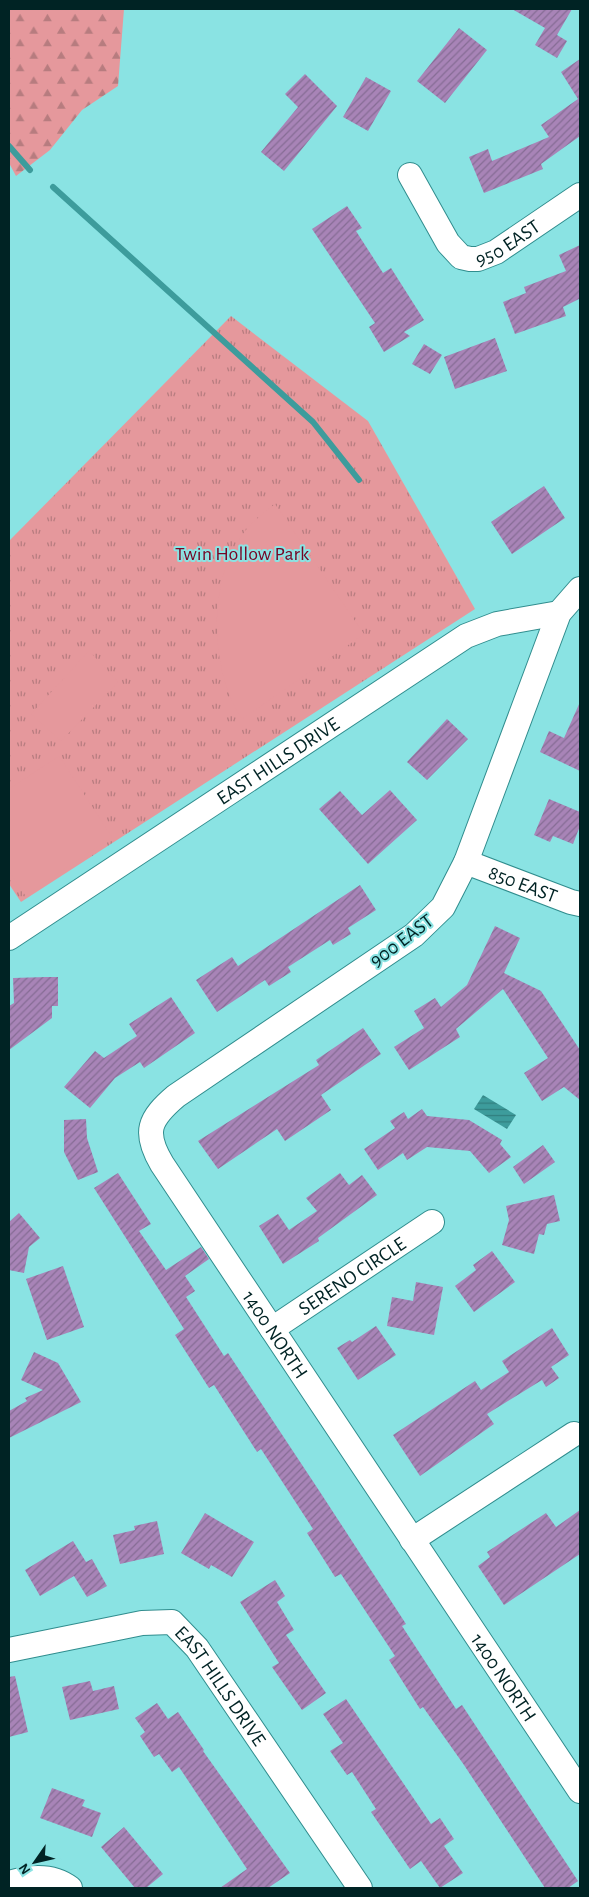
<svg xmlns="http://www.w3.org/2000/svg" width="589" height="1897" font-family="'Alegreya Sans',sans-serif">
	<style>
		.grass { fill: url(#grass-tufts) }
		.forest { fill: url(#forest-firs) }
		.garden { fill: #e5989c }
		.water { fill: url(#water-rules) }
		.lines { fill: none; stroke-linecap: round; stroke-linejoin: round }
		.stream { stroke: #3d9c9c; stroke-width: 6 }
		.building { fill: url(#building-hatch) }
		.minor-casing { stroke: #308d8e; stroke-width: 26 }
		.minor { stroke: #fff; stroke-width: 24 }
		.labels { text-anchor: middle; stroke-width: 4; stroke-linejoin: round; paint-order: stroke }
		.street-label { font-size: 20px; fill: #002324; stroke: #8ae3e3 }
		.park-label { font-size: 20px; fill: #760524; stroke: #8ae3e3 }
	</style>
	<defs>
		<pattern id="grass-tufts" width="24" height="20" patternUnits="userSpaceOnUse" patternTransform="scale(1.25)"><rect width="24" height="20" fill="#e5989c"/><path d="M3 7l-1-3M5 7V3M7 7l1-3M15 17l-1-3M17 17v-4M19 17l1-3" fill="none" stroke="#b77c7f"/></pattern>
		<pattern id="forest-firs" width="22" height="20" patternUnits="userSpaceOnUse" patternTransform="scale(1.25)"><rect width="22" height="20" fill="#e5989c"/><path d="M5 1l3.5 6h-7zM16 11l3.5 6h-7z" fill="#b77c7f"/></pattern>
		<pattern id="water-rules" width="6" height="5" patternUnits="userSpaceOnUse" patternTransform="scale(1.25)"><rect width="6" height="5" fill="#3d9c9c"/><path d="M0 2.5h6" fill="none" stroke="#317f7f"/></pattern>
		<pattern id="building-hatch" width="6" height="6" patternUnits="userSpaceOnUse" patternTransform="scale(1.25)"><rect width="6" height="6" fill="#a884b7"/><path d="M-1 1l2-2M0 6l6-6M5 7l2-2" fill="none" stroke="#866c95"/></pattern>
	</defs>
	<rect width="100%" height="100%" fill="#8ae3e3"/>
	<path class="grass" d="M231,316l137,105 107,188 -454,293 -12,-18v-343z"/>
	<path class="forest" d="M9,9h115l-6,77 -36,24 -32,40 -34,26 -7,-13z"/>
	<path class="garden" d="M275,504l89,130 -122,85c-33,-49 -35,-143 4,-189 8,-10 19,-18 29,-26z
		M89,651l29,31 -57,59 -30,-27z
		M59,756l53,81 -87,58 -16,-24v-82z"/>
	<path class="water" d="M483,1095l33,20 -9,14 -33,-20z"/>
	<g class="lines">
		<path class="stream" d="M9,146l21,24
			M53,187l260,235 46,58"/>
	</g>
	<path class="building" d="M512,9h60l-15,26 10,6 -10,17 -22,-13 10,-17z
		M459,28l28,22 -42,53 -28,-22z
		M580,59v77l-39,28 2,5 -59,24 -15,-36 19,-8 4,12 57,-24 -8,-12 37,-26 -17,-27z
		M305,74l32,32 -53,65 -23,-19 37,-45 -13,-13z
		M366,77l25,14 -23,40 -25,-14z
		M347,206l15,22 -6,3 27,42 8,-5 33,52 -20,12 6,4 -26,16 -15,-25 6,-4 -63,-94z
		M580,245v56l-1,-2 -16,8 3,9 -51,18 -12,-32 23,-9 -2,-6 42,-16 -7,-16z
		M495,338l12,33 -52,18 -11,-32z
		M424,344l18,11 -12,19 -18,-10z
		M544,486l21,32 -53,36 -21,-32z
		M580,702v69l-40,-19 9,-21 15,7z
		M447,719l21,20 -41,41 -20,-18z
		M390,790l27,30 -49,44 -49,-55 21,-18 22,24z
		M549,799l31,13v14l-7,18 -20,-8 -3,6 -16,-7z
		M360,885l16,25 -28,18 3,6 -18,11 -3,-5 -42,27 3,5 -22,14 -4,-6 -48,32 -21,-32 36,-23 6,9z
		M495,926l25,12 -16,35 37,18 39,59v50l-16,-13 -22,14 -18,-28 24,-15 -45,-69 -47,40 4,8 -51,33 -15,-23 30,-19 -10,-17 21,-13 6,9 26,-22z
		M46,977h12v29h-6v12l-43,32v-44l5,-3 -1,-25z
		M171,997l24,36 -51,35 -4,-6 -25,16 -25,30 -26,-21 31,-36 9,7 33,-22 -8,-12z
		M363,1028l18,26 -60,41 10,15 -46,31 -8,-12 -59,40 -20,-28 121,-76 -3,-5z
		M422,1109l5,7 42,4 33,20 -2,4 11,13 -22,16 -19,-22 -43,-4 -20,13 -4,-7 -25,17 -14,-21 31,-21 -5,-7 14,-9 4,7z
		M86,1119l1,19 11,34 -20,8 -14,-28v-32z
		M543,1145l12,17 -31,22 -11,-17z
		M118,1173l33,51 -12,7 27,39 35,-23 8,12 -24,17 10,15 -9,6 38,59 4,-3 92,139 86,132 -4,2 54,83 6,-4 116,176 -10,7h-23l-81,-123 -41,-58 -3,2 -31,-49 6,-4 -54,-82 -6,3 -28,-44 6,-4 -52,-80 -4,3 -43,-67 -5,3 -34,-53 9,-6 -90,-141z
		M340,1173l9,12 13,-10 15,20 -59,43 1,3 -36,23 -24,-38 19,-12 11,16 28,-19 -11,-13z
		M554,1195l6,26 -13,3 -3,11 -5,-1 -5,20 -32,-9 7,-25 -3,-14z
		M19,1213l21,25 -11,9 -5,26 -15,-3v-48z
		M492,1251l23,31 -41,30 -19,-26 21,-16 -3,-5z
		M63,1266l21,61 -37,13 -21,-61z
		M416,1282l27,5 -9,48 -47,-9 5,-29 21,4z
		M376,1326l20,29 -38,25 -21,-32 13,-8 2,2z
		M552,1328l17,27 -18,12 8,11 -13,9 -4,-7 -55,34 7,10 -74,52 -27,-41 82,-54 6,9 28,-18 -7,-11z
		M34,1352l24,11 23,39 -72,36v-27l18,-10 -2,-3 18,-8 -22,-10z
		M580,1510v44l-76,51 -26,-39 12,-9 -3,-5 59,-39 10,14z
		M205,1513l49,29 -22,35 -21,-12 -2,4 -28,-16z
		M157,1521l7,33 -44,10 -7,-29 22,-5 -1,-4z
		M73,1541l13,21 6,-3 15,27 -20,11 -13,-21 -34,20 -15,-26z
		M275,1580l10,16 -8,6 17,28 -8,5 40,58 -24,17 -30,-43 7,-4 -39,-61z
		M15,1676l13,56 -19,5v-60z
		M90,1681l3,10 21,-5 5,23 -49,11 -8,-33z
		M346,1699l85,125 9,-6 14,21 -10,7 19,27 -23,15 -19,-27 -11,8 -39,-57 5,-3 -24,-37 -5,3 -17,-24 13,-8 -20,-29z
		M157,1703l11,16 10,-7 26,38 -1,1 87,122 -22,15h-48l27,-19 -68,-102 -7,5 -13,-18 -5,3 -14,-21 5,-4 -10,-14z
		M52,1788l33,12 -3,6 19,7 -9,24 -52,-19z
		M124,1827l39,47 -17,14h-11l-34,-41z"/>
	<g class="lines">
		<defs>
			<g id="minor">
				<path id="s1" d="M410,175l38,68 13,14 9,2h8l18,-7 84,-57"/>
				<path id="s2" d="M580,589l-21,24 -93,249 -23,45 -29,28 -238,161c-27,23 -33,36 -14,68l418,627"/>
				<path id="s3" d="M466,862l105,40 9,2"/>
				<path id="s4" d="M9,938l457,-302 31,-12 62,-11"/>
				<path id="s5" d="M272,1329l160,-107"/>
				<path d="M412,1540l162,-106"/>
				<path id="s6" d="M9,1650l133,-27 30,-1 25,26 163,240"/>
				<path d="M9,1883c19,-6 43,-9 61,5"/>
			</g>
		</defs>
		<use href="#minor" class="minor-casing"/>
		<use href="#minor" class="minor"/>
	</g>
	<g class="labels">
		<g class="street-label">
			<text dy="7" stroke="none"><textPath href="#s1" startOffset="148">950 EAST</textPath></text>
			<text dy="7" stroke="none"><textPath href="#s4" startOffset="322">EAST HILLS DRIVE</textPath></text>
			<text dy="7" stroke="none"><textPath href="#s3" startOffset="61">850 EAST</textPath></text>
			<text transform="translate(401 940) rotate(-37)" y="7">900 EAST</text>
			<text dy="7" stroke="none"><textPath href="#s5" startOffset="96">SERENO CIRCLE</textPath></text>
			<text dy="7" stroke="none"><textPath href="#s2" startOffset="960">1400 NORTH</textPath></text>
			<text dy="7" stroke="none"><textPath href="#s2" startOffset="1372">1400 NORTH</textPath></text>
			<text dy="7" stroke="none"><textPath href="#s6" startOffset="246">EAST HILLS DRIVE</textPath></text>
		</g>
		<g class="park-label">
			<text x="242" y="560">Twin Hollow Park</text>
		</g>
	</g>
	<rect width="589" height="1897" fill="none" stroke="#002324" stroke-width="20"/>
	<g transform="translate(35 1862) rotate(236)" stroke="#8ae3e3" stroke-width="4" paint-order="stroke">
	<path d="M0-4L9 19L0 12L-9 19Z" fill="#002324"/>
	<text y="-8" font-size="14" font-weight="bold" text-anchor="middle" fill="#002324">N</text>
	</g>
</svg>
